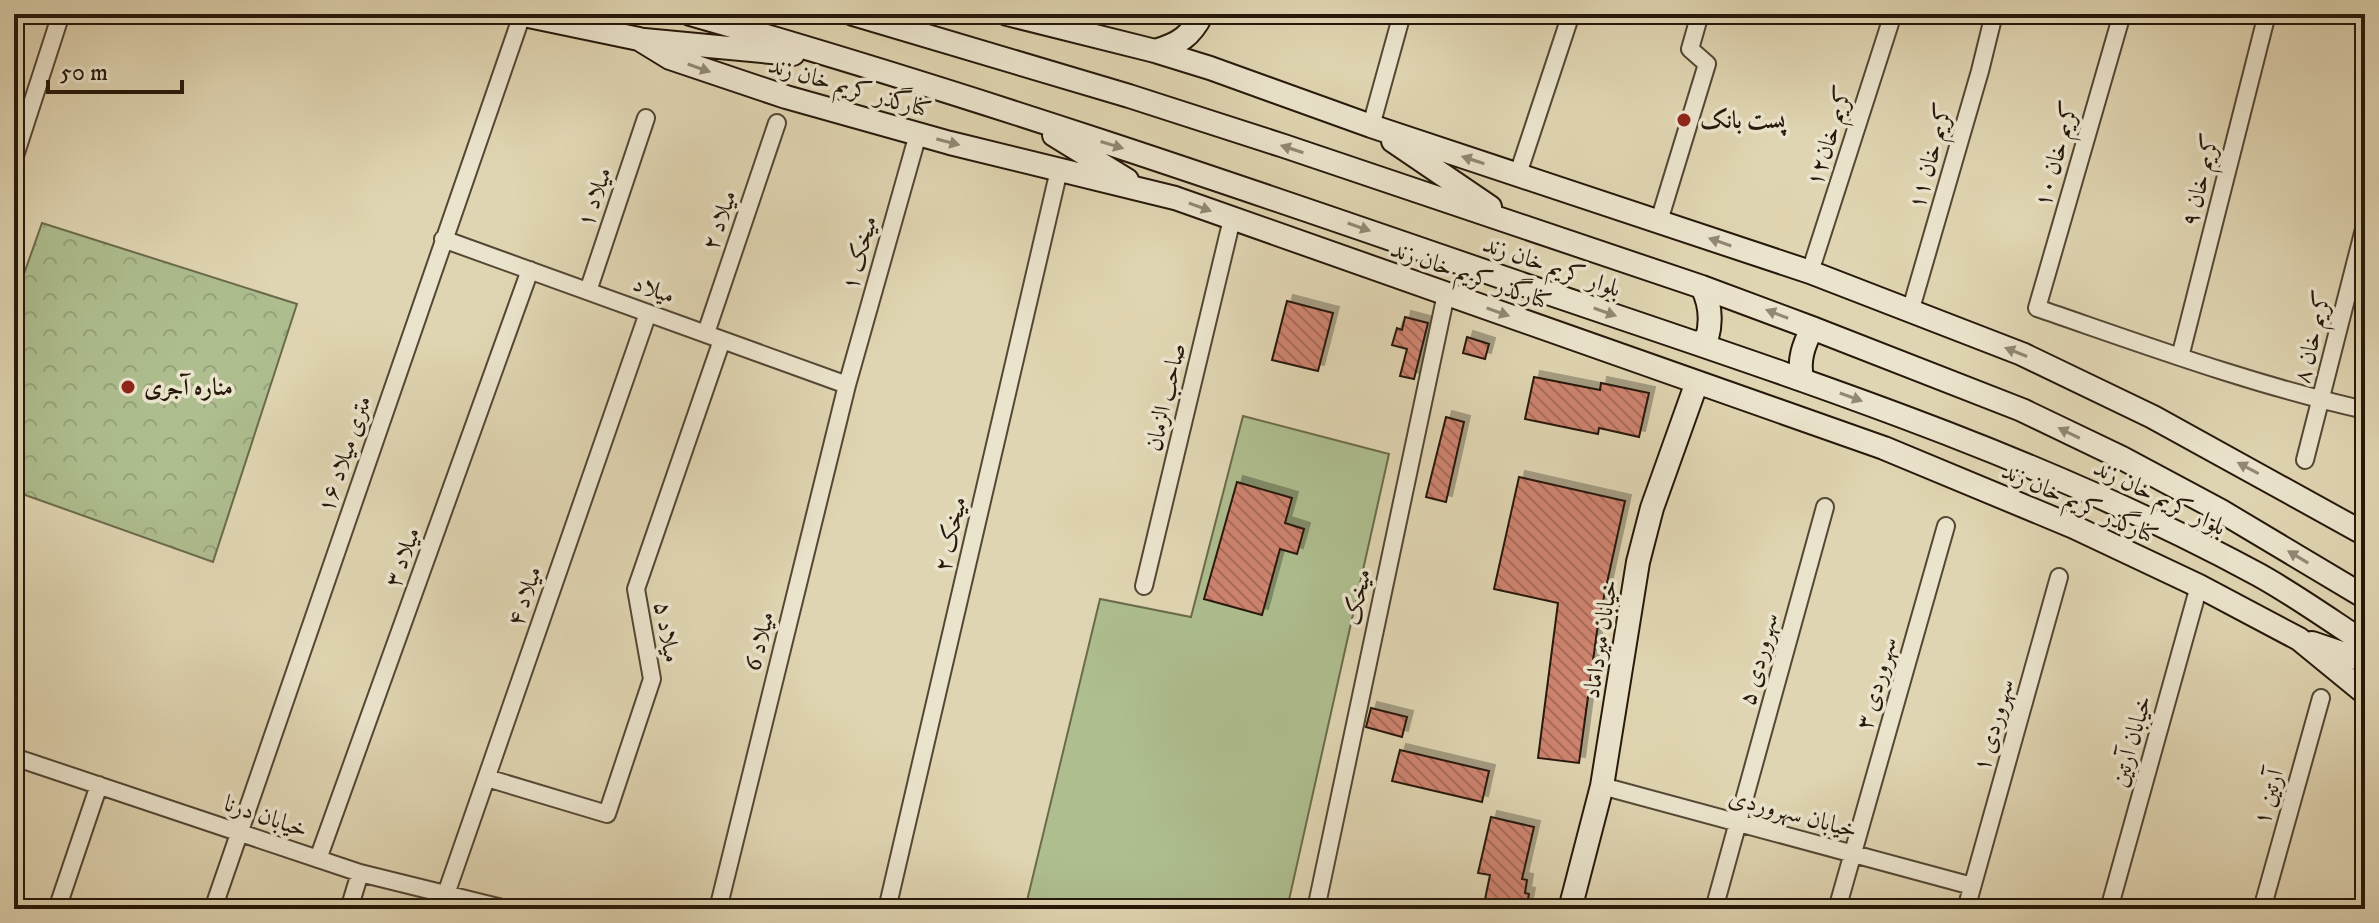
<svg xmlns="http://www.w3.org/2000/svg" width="2379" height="923" font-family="'IM FELL DW Pica',Amiri,serif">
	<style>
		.park { fill: url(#park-crowns); stroke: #6a6b4c; stroke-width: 2 }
		.pitch { fill: #aebe8f; stroke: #6a6b4c; stroke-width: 2 }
		.building { fill: url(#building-back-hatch); stroke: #26180a; stroke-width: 2; filter: url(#shadow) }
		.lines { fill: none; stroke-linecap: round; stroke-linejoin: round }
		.street-casing { stroke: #544734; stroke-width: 20 }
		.secondary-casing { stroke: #26180a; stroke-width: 26 }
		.street { stroke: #ebe4cd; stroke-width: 16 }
		.secondary { stroke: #ebe4cd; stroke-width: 22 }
		.oneway { fill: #928875 }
		.poi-dot { fill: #8f2418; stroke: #ebe4cd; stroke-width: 3 }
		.labels { text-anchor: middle; stroke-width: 7; stroke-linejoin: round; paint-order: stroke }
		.street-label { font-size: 24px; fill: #26180a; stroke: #ebe4cd }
		.poi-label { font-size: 24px; font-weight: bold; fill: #26180a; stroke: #ebe4cd; text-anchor: start }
	</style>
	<defs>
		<pattern id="park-crowns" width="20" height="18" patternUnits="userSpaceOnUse" patternTransform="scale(2)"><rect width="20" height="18" fill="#aebe8f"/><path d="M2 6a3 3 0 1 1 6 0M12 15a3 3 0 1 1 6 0" fill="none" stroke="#96a37a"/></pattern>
		<pattern id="building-back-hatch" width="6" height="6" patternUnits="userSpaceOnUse" patternTransform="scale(2)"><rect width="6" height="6" fill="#cf8470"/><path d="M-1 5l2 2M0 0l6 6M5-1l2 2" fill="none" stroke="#a86b5a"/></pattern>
		<filter id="shadow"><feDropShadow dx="6" dy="-6" stdDeviation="0" flood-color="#0004"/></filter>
	</defs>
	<rect width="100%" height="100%" fill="#e0d5b2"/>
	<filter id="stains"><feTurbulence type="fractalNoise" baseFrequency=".0025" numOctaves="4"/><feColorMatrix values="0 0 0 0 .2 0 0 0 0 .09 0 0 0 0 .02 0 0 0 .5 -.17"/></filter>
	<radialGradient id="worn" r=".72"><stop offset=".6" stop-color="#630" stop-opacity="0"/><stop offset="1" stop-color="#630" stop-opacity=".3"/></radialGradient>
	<path class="park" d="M42,223l255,81 -84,258 -199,-71v-189z"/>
	<path class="pitch" d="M1243,416l146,38 -102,455h-262l75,-310 91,18z"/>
	<path class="building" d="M1287,301l46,12 -15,58 -46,-11z
		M1405,317l23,6 -14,56 -14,-3 7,-27 -15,-4 5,-17 5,2z
		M1467,337l22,7 -4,15 -22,-6z
		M1534,377l66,13 1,-7 48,10 -10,44 -40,-9 -1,6 -73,-15z
		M1446,417l18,5 -18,80 -20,-5z
		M1519,477l106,24 -27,123 -19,139 -41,-5 20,-155 -64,-14z
		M1237,482l55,16 -7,25 19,6 -7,25 -17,-5 -18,66 -58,-16z
		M1371,708l36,9 -5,20 -36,-10z
		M1400,750l89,21 -7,31 -90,-21z
		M1491,817l43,10 -12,52 5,1 -2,13 4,1 -3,15h-43l7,-34 -12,-2z"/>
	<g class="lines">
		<defs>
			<path id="street" d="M2122,14l-85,294c108,37 216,77 328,102
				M1371,126l31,-112
				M14,159l47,-145
				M1518,174l53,-160
				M1659,221l48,-157 -17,-15 10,-35
				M443,239l404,146
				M1810,272l83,-258
				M588,291l58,-173
				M1910,312l70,-241 14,-57
				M706,333l71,-210
				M2180,357l87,-343
				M2305,460l60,-235
				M1144,586l88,-367
				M14,757l346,116 146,36
				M487,778l120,36 45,-135 -16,-90 86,-249
				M1602,786l370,100
				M318,859l212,-589
				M446,894l202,-581
				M57,909l42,-124
				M213,909l309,-894
				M349,909l11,-36
				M718,909l129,-524 71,-251
				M887,909l172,-739
				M1316,909l130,-615
				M1714,909l111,-402
				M1837,909l109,-383
				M1966,909l93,-332
				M2109,909l90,-323
				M2262,909l59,-211"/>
			<path id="secondary" d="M519,14l120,25 31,19 116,39 164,46 225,55 709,250 190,79 125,59 100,53 66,54
				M690,14c278,79 551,173 823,267 253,87 510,166 746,294 36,20 71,45 106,68
				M853,14l276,82 155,50 418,141 110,41 210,82 100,48 99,53 144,86
				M1007,14l148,37 55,17 161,58 439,146 212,82 131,63 212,117
				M644,40l149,14
				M1155,51c24,-7 36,-15 47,-37
				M1054,135l73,45
				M1393,141l97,66
				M1698,343l9,-5c5,-18 3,-35 -5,-51
				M1802,378c-4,-19 2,-33 10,-50
				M2312,643l53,18
				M1570,909l32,-123 36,-224 14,-54 45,-126"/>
		</defs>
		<use href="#street" class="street-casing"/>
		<use href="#secondary" class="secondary-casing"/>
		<use href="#street" class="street"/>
		<use href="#secondary" class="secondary"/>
	</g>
	<defs><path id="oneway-solid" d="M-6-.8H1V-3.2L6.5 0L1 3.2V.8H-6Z" transform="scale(2)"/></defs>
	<g class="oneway">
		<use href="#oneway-solid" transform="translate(699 68) rotate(19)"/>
		<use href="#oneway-solid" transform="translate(948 142) rotate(15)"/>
		<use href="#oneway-solid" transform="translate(1112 145) rotate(17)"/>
		<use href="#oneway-solid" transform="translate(1292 149) rotate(-162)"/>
		<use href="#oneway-solid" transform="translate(1473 160) rotate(-162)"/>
		<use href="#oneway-solid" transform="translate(1200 207) rotate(20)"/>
		<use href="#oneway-solid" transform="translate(1359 227) rotate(19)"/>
		<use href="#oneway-solid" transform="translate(1720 242) rotate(-161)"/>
		<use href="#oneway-solid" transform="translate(1498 312) rotate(19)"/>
		<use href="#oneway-solid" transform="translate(1605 312) rotate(19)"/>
		<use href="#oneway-solid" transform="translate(1777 314) rotate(-159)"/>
		<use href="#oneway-solid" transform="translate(2016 352) rotate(-158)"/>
		<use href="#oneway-solid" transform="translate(1851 397) rotate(20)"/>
		<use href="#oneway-solid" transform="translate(2069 433) rotate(-154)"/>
		<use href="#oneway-solid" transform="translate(2248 468) rotate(-152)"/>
		<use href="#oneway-solid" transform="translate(2298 557) rotate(-149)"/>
	</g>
	<g class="poi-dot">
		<circle cx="1684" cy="120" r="8"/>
		<circle cx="128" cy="387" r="8"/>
	</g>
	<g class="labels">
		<g class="street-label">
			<text transform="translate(850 87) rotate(16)" y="8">کنارگذر کریم خان زند</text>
			<text transform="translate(1829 136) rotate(-72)" y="8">کریم خان۱۲</text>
			<text transform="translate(2056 154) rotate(-74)" y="8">کریم خان ۱۰</text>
			<text transform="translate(1930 156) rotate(-74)" y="8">کریم خان ۱۱</text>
			<text transform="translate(2200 180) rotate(-76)" y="8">کریم خان ۹</text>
			<text transform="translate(594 197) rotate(-71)" y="8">میلاد ۱</text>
			<text transform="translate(719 220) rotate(-71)" y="8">میلاد ۲</text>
			<text transform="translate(859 253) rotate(-74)" y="8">میخک ۱</text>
			<text transform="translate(1552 266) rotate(19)" y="8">بلوار کریم خان زند</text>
			<text transform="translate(1471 275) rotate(19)" y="8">کنارگذر کریم خان زند</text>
			<text transform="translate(654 289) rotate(20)" y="8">میلاد</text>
			<text transform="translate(2312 337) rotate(-76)" y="8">کریم خان ۸</text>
			<text transform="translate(1165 397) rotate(-77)" y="8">صاحب الزمان</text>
			<text transform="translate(344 454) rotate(-71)" y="8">۱۶ متری میلاد</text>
			<text transform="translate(2160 497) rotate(26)" y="8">بلوار کریم خان زند</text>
			<text transform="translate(2080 503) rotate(24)" y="8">کنارگذر کریم خان زند</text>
			<text transform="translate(950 534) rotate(-77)" y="8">میخک ۲</text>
			<text transform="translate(402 557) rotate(-70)" y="8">میلاد ۳</text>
			<text transform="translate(524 596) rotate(-71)" y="8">میلاد ۴</text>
			<text transform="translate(1357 597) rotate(-78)" y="8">میخک</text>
			<text transform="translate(668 632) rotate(80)" y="8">میلاد ۵</text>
			<text transform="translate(1600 639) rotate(-81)" y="8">خیابان میرداماد</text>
			<text transform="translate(759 641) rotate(-76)" y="8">میلاد 6</text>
			<text transform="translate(1758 659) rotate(-75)" y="8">سهروردی ۵</text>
			<text transform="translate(1876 683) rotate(-74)" y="8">سهروردی ۳</text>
			<text transform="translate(1993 725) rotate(-74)" y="8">سهروردی ۱</text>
			<text transform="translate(2131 741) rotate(-74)" y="8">خیابان آرتین</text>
			<text transform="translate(2268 797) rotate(-74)" y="8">آرتین ۱</text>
			<text transform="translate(1793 813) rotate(15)" y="8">خیابان سهروردی</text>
			<text transform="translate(266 816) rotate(19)" y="8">خیابان درنا</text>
		</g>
		<g class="poi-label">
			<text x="1700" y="128">پست بانک</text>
			<text x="144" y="395">مناره آجری</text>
		</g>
	</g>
	<rect width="2379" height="923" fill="none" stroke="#e0d5b2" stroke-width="48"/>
	<rect x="16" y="16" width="2347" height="891" fill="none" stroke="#26180a" stroke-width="4"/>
	<rect x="24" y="24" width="2331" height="875" fill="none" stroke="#26180a" stroke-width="2"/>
	<path d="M48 80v12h134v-12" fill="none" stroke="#26180a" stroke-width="4"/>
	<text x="60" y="80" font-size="24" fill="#26180a" stroke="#ebe4cd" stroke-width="6" paint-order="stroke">50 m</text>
	<rect width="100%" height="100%" filter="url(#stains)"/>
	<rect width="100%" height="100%" fill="url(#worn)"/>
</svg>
